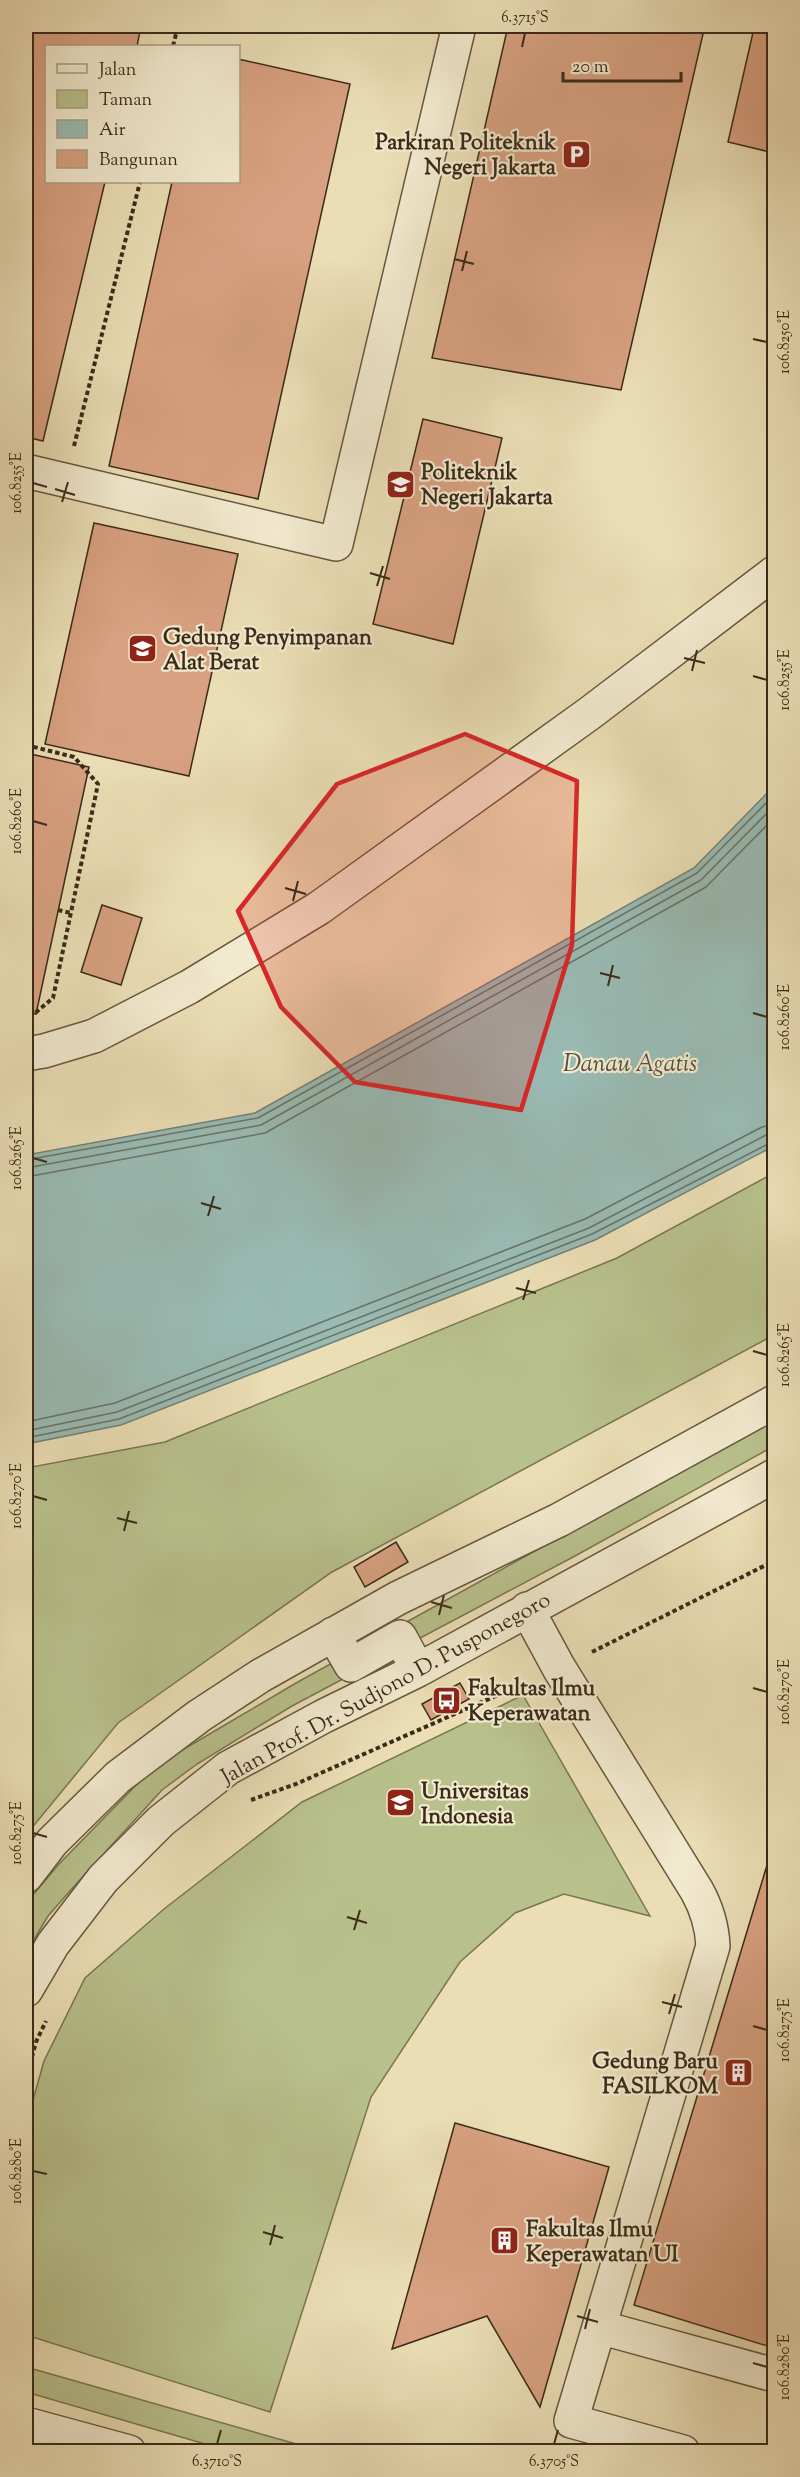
<svg xmlns="http://www.w3.org/2000/svg" width="800" height="2477" font-family="'Sorts Mill Goudy',serif">
	<style>
		.green { fill: #b8c18c; stroke: #797652; stroke-width: 1.5 }
		.water { fill: #99bbb4; stroke: #738176; stroke-width: 1.5 }
		.lines { fill: none; stroke-linecap: round; stroke-linejoin: round }
		.shore { stroke: #6a7366; stroke-width: 1.5 }
		.building { fill: #d8a181; stroke: #3a2b19; stroke-width: 1.5 }
		.minor-casing { stroke: #665840; stroke-width: 36 }
		.path { stroke: #3a2b19; stroke-width: 4; stroke-dasharray: 4.5 3; stroke-linecap: butt }
		.minor { stroke: #f2eacf; stroke-width: 33 }
		.marked { fill: #d62828; fill-opacity: 0.2; stroke: #d62828; stroke-width: 4.5; stroke-linejoin: round }
		.ticks { fill: none; stroke: #3a2b19; stroke-width: 2 }
		.labels { text-anchor: middle; stroke-width: 4.5; stroke-linejoin: round; paint-order: stroke }
		.poi-label { font-size: 22px; font-weight: bold; fill: #3a2b19; stroke: #f2eacf; text-anchor: start }
		.street-label { font-size: 22px; fill: #3a2b19; stroke: #f2eacf }
		.water-label { font-size: 24px; font-style: italic; fill: #524f40; stroke: #f2eacf }
		.neatline { fill: none; stroke: #3a2b19; stroke-width: 2 }
		.ticks-label { font-size: 15px; text-anchor: middle; fill: #3a2b19 }
	</style>
	<rect width="100%" height="100%" fill="#ebdeb5"/>
	<filter id="stains"><feTurbulence type="fractalNoise" baseFrequency=".00333" numOctaves="4"/><feColorMatrix values="0 0 0 0 .2 0 0 0 0 .09 0 0 0 0 .02 0 0 0 .5 -.17"/></filter>
	<radialGradient id="worn" r=".72"><stop offset=".6" stop-color="#630" stop-opacity="0"/><stop offset="1" stop-color="#630" stop-opacity=".3"/></radialGradient>
	<path class="green" d="M774,1173v162l-442,237 -214,151 -92,112v-367l139,-26 452,-184z
		M774,1419v27l-199,110 -283,150 -95,58 -35,26 -85,93 -29,33 -22,37 1,-51 32,-38 87,-89 33,-23 117,-69z
		M523,1695l127,221 -86,-22 -49,19 -55,49 -89,135 -101,315 -244,-77v-210l18,-64 41,-83 79,-69 138,-107z
		M26,2367l295,84h-92l-203,-59z"/>
	<path class="water" d="M774,786v360l-179,94 -474,185 -95,19v-289l229,-42 439,-245z"/>
	<g class="lines">
		<path class="shore" d="M26,1160l232,-42 439,-245 77,-78
			M26,1168l235,-43 440,-245 73,-74
			M26,1177l239,-44 441,-246 68,-69
			M26,1422l89,-19 470,-184 177,-92 12,-3
			M26,1431l91,-19 472,-184 177,-93 8,-2
			M26,1438l93,-19 473,-185 182,-93"/>
	</g>
	<path class="building" d="M26,26h115l-4,20h-91v136h59l-62,259 -17,-4z
		M508,26h168l27,8 -82,356 -189,-32z
		M754,28l20,4v121l-46,-11z
		M238,59l112,25 -92,415 -149,-33 63,-284h66z
		M423,419l79,19 -49,206 -80,-20z
		M94,523l144,31 -49,222 -144,-32z
		M26,753l63,14 -53,247 -10,-2z
		M102,905l40,13 -21,67 -40,-13z
		M396,1542l12,20 -43,25 -11,-20z
		M460,1683l9,16 -38,21 -9,-16z
		M774,1842v506l-140,-43z
		M455,2123l154,44 -69,240 -53,-91 -95,33z"/>
	<g class="lines">
		<defs>
			<path id="minor" d="M26,471l310,73 123,-518
				M26,1054l18,-3 50,-15 95,-49 130,-79 271,-195 184,-140
				M527,1609l32,59 138,223c10,18 15,34 16,55l-142,475 112,31
				M333,1634l18,31 49,-28 18,33
				M26,1876l26,-34 66,-65 81,-61 61,-40 138,-78 161,-78 215,-118
				M26,1990l27,-46 50,-65 58,-58 67,-53 96,-52 94,-46 356,-194
				M599,2327l175,48
				M26,2424l103,28"/>
		</defs>
		<use href="#minor" class="minor-casing"/>
		<path class="path" d="M680,27v-1
			M173,46l5,-20
			M74,446l66,-264
			M26,525l4,-15
			M26,745l48,12 24,27 -45,214 -19,16
			M58,910l13,3
			M592,1652l182,-91
			M251,1800l45,-16 229,-101
			M26,2079l10,-37 10,-21"/>
		<use href="#minor" class="minor"/>
	</g>
	<path class="marked" d="M465,734l112,47 -5,164 -51,165 -166,-28 -74,-75 -43,-96 99,-127z"/>
	<path class="ticks" d="M522,47l3,-14M454,259l20,5M462,271l5,-20M753,339l14,3M33,483l14,4M55,489l20,6M62,502l6,-20M370,573l20,6M377,586l6,-20M684,658l21,5M692,671l5,-21M753,676l14,4M33,821l14,4M285,888l21,6M293,901l5,-20M600,973l20,5M608,986l5,-21M753,1013l14,4M33,1158l14,4M201,1203l20,6M208,1216l6,-20M516,1288l20,5M523,1300l6,-20M753,1351l14,4M33,1496l14,4M117,1518l20,5M124,1531l5,-20M431,1602l21,6M439,1615l5,-20M753,1688l14,4M33,1833l14,4M347,1917l20,6M354,1930l6,-20M662,2002l20,5M669,2014l6,-20M753,2026l14,4M33,2171l14,3M263,2232l20,6M270,2245l5,-20M577,2316l21,6M585,2329l5,-20M753,2363l14,4M217,2444l4,-14M554,2444l4,-14"/>
	<defs>
		<symbol id="parking-square" viewBox="-11 -11 22 22"><rect x="-9" y="-9" width="18" height="18" rx="4" fill="#8f2418" stroke="#f2eacf"/><path d="M-3.5-5.5H1a3.5 3.5 0 0 1 0 7H-1V5.5H-3.5ZM-1-3.4V-.6H.8a1.4 1.4 0 0 0 0-2.8Z" fill="#fff"/></symbol>
		<symbol id="university-square" viewBox="-11 -11 22 22"><rect x="-9" y="-9" width="18" height="18" rx="4" fill="#8f2418" stroke="#f2eacf"/><path d="M0-5L7-2L0 1L-7-2ZM-4 1L0 2.5L4 1V4Q0 6-4 4Z" fill="#fff"/></symbol>
		<symbol id="bus-square" viewBox="-11 -11 22 22"><rect x="-9" y="-9" width="18" height="18" rx="4" fill="#8f2418" stroke="#f2eacf"/><path d="M-5-6H5V4H4V6H2V4H-2V6H-4V4H-5ZM-3.5-4V0h7V-4ZM-3.5 1.2v1.5H-2V1.2ZM2 1.2v1.5H3.5V1.2Z" fill="#fff"/></symbol>
		<symbol id="building-square" viewBox="-11 -11 22 22"><rect x="-9" y="-9" width="18" height="18" rx="4" fill="#8f2418" stroke="#f2eacf"/><path d="M-4-6H4V6H1V3H-1V6H-4ZM-2.5-4.3h1.7v1.8h-1.7ZM.8-4.3h1.7v1.8H.8ZM-2.5-1h1.7V.8h-1.7ZM.8-1h1.7V.8H.8Z" fill="#fff"/></symbol>
	</defs>
	<g fill-rule="evenodd">
		<use href="#parking-square" x="560" y="138" width="33" height="33"/>
		<use href="#university-square" x="384" y="468" width="33" height="33"/>
		<use href="#university-square" x="126" y="632" width="33" height="33"/>
		<use href="#bus-square" x="430" y="1684" width="33" height="33"/>
		<use href="#university-square" x="384" y="1786" width="33" height="33"/>
		<use href="#building-square" x="722" y="2056" width="33" height="33"/>
		<use href="#building-square" x="488" y="2224" width="33" height="33"/>
	</g>
	<g class="labels">
		<g class="poi-label">
			<text x="556" y="149" text-anchor="end">Parkiran Politeknik<tspan x="556" dy="25">Negeri Jakarta</tspan></text>
			<text x="421" y="479">Politeknik<tspan x="421" dy="25">Negeri Jakarta</tspan></text>
			<text x="163" y="644">Gedung Penyimpanan<tspan x="163" dy="25">Alat Berat</tspan></text>
			<text x="468" y="1695">Fakultas Ilmu<tspan x="468" dy="25">Keperawatan</tspan></text>
			<text x="421" y="1798">Universitas<tspan x="421" dy="25">Indonesia</tspan></text>
			<text x="718" y="2068" text-anchor="end">Gedung Baru<tspan x="718" dy="25">FASILKOM</tspan></text>
			<text x="526" y="2236">Fakultas Ilmu<tspan x="526" dy="25">Keperawatan UI</tspan></text>
		</g>
		<g class="street-label">
			<text transform="translate(385 1687) rotate(-29)" y="8">Jalan Prof. Dr. Sudjono D. Pusponegoro</text>
		</g>
		<g class="water-label">
			<text x="630" y="1071">Danau Agatis</text>
		</g>
	</g>
	<rect width="800" height="2477" fill="none" stroke="#ebdeb5" stroke-width="66"/>
	<rect x="45" y="45" width="195" height="138" fill="#f2eacf" stroke="#a89e86" stroke-width="1.5"/>
	<rect x="57" y="64" width="30" height="9" fill="#f2eacf" stroke="#a89e86" stroke-width="1.5"/>
	<text x="99" y="75" font-size="18" fill="#3a2b19">Jalan</text>
	<rect x="57" y="90" width="30" height="18" fill="#b8c18c" stroke="#a89e86" stroke-width="1.5"/>
	<text x="99" y="105" font-size="18" fill="#3a2b19">Taman</text>
	<rect x="57" y="120" width="30" height="18" fill="#99bbb4" stroke="#a89e86" stroke-width="1.5"/>
	<text x="99" y="135" font-size="18" fill="#3a2b19">Air</text>
	<rect x="57" y="150" width="30" height="18" fill="#d8a181" stroke="#a89e86" stroke-width="1.5"/>
	<text x="99" y="165" font-size="18" fill="#3a2b19">Bangunan</text>
	<path d="M563 72v9h118v-9" fill="none" stroke="#3a2b19" stroke-width="3"/>
	<text x="572" y="72" font-size="18" fill="#3a2b19" stroke="#f2eacf" stroke-width="4.5" paint-order="stroke">20 m</text>
	<rect x="33" y="33" width="734" height="2411" class="neatline"/>
	<g class="ticks-label">
		<text x="525" y="22">6.3715°S</text>
		<text transform="translate(784 342) rotate(-90)" y="5">106.8250°E</text>
		<text transform="translate(16 483) rotate(-90)" y="5">106.8255°E</text>
		<text transform="translate(784 680) rotate(-90)" y="5">106.8255°E</text>
		<text transform="translate(16 821) rotate(-90)" y="5">106.8260°E</text>
		<text transform="translate(784 1017) rotate(-90)" y="5">106.8260°E</text>
		<text transform="translate(16 1158) rotate(-90)" y="5">106.8265°E</text>
		<text transform="translate(784 1355) rotate(-90)" y="5">106.8265°E</text>
		<text transform="translate(16 1496) rotate(-90)" y="5">106.8270°E</text>
		<text transform="translate(784 1692) rotate(-90)" y="5">106.8270°E</text>
		<text transform="translate(16 1833) rotate(-90)" y="5">106.8275°E</text>
		<text transform="translate(784 2030) rotate(-90)" y="5">106.8275°E</text>
		<text transform="translate(16 2171) rotate(-90)" y="5">106.8280°E</text>
		<text transform="translate(784 2367) rotate(-90)" y="5">106.8280°E</text>
		<text x="217" y="2466">6.3710°S</text>
		<text x="554" y="2466">6.3705°S</text>
	</g>
	<rect width="100%" height="100%" filter="url(#stains)"/>
	<rect width="100%" height="100%" fill="url(#worn)"/>
</svg>
